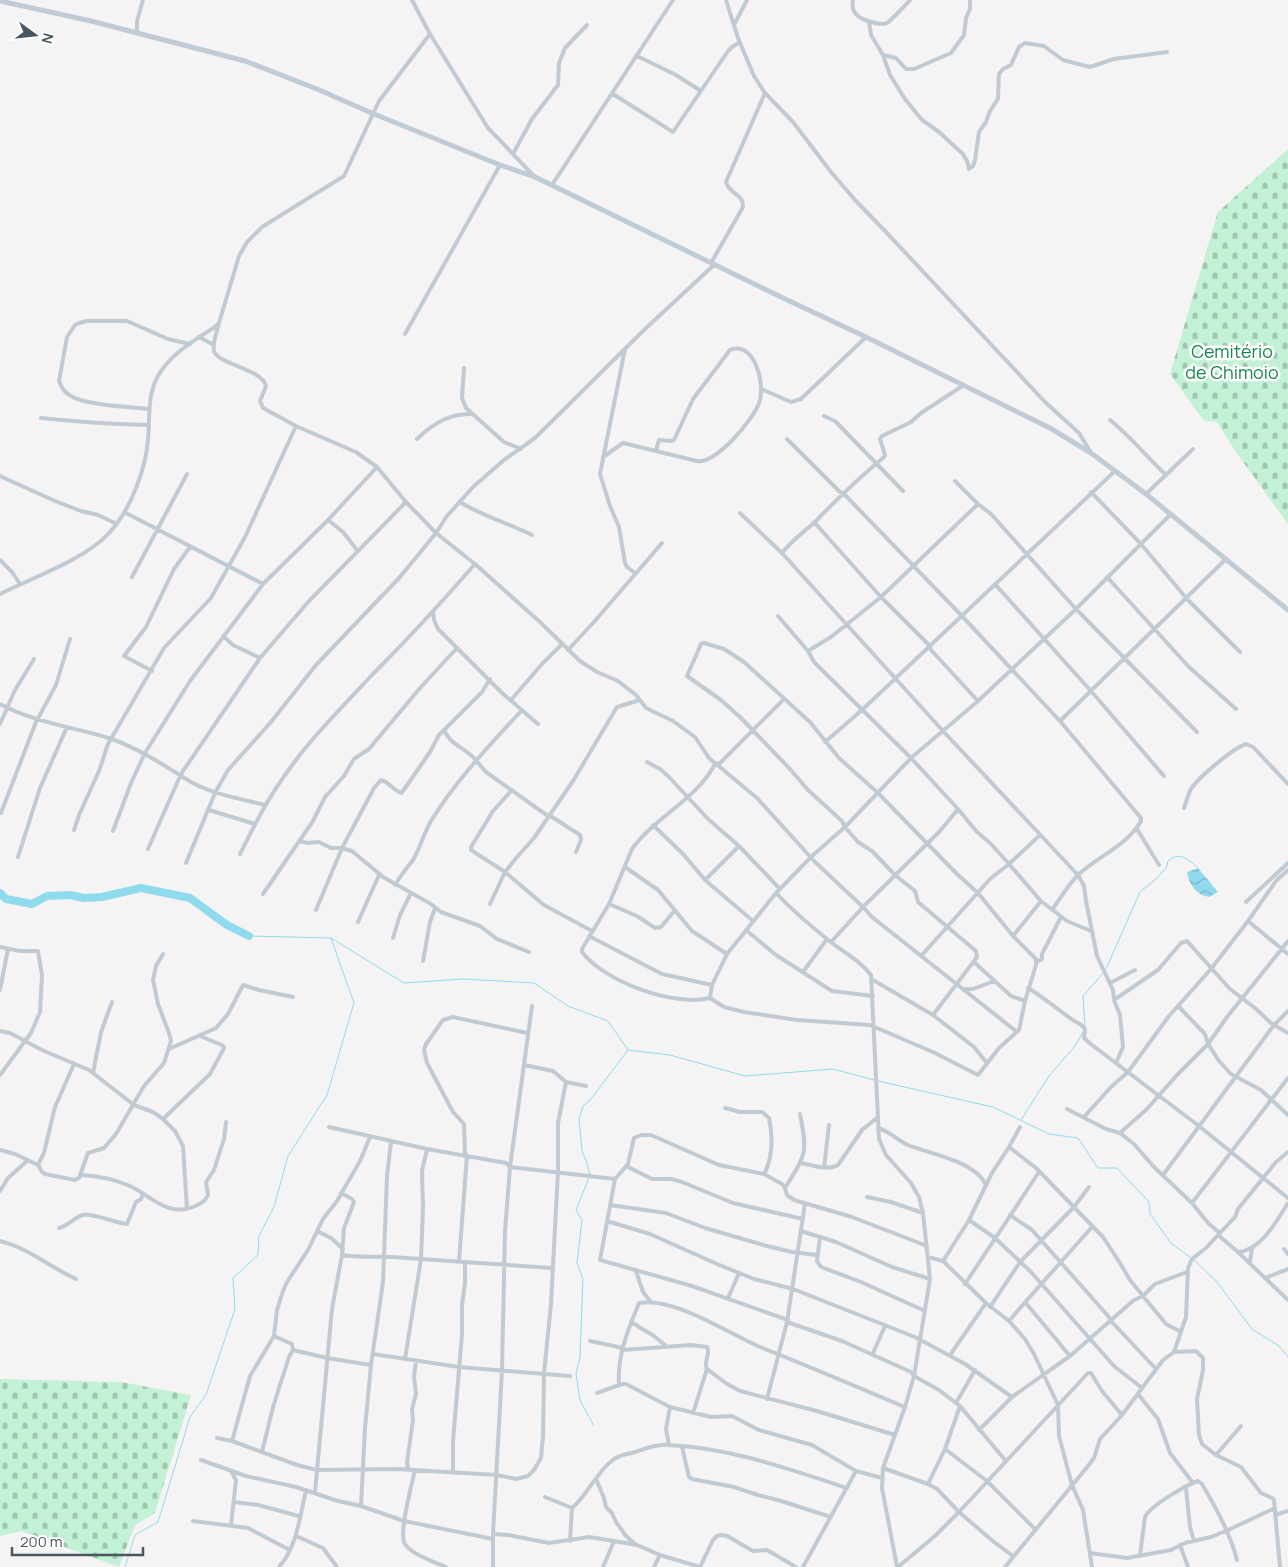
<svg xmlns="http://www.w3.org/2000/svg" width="1288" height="1567" font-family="Manrope,sans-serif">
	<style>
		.cemetery { fill: url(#cemetery-stones) }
		.water { fill: url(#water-waves) }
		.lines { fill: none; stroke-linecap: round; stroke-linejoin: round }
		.stream { stroke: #90daee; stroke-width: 1 }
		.river { stroke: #90daee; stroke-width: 8 }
		.street { stroke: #c1cad2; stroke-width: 4 }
		.secondary { stroke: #c1cbd6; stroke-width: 5 }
		.labels { text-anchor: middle; stroke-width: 5; stroke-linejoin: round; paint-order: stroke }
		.park-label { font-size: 18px; fill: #17864f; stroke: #fff }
	</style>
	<defs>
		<pattern id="cemetery-stones" width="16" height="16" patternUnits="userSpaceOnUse" patternTransform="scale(1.25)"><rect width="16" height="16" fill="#c3f1d5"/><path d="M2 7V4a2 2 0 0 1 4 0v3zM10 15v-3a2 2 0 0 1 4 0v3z" fill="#a0c6b0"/></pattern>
		<pattern id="water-waves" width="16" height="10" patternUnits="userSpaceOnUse" patternTransform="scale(1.25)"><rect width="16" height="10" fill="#90daee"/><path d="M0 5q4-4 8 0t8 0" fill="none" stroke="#78b4c4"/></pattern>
	</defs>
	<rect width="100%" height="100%" fill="#f5f3f3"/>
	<path class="cemetery" d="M1288,149v375l-52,-72 -19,-30 -13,-1 -34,-47 48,-162z
		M0,1379l121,3 70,13 -36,118 -20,12 -16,42 -98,-36 -21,5z"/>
	<path class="water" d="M1198,868l20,24 -9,5c-13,-2 -20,-13 -22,-25z"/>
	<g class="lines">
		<path class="stream" d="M249,936l82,2 73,45 59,-4 71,4 34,23 40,15 20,29 42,5 75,21 88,-7 41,11
			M1106,969l34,-77 16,-13 10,-11 2,-7c12,-10 20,-2 30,7
			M1085,1026l-2,-30 21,-24
			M878,1081l115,26 56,27 29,4 20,30h19l32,34 1,12 21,29 20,15
			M1021,1120l28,-44 26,-30 8,-14
			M1194,1260l23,22 35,47 27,17 9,11
			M594,1426l-14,-26 -4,-26 4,-17 3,-78 -6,-16 5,-43 -6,-10 14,-35 -3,-12 -5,-12 -3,-32 4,-13 8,-7 37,-49
			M125,1567l10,-32 23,-13 32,-105 16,-22 29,-86 -2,-31 25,-23 1,-19 15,-29 14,-51 39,-61 27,-92 -23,-65"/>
		<path class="river" d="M0,893l6,6 26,5 15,-8 23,-1 14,3 18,-1 39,-9 49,10 37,27 22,11"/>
		<path class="street" d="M412,0l18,34 58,94 46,48
			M726,0l12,38 16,38 11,17 28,29 38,50 24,28 31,32 159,170 34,31 11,18
			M853,0c-3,16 10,20 22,23 4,1 8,2 12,0 2,-1 21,-20 23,-23
			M869,21l2,14 12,20 7,20 15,24 17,21 17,12 24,22 4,7 2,8
			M734,25l13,-25
			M137,33v-12l6,-21
			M883,55l13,3 10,11h8l37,-16 13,-18 2,-17 4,-9v-9
			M637,56l39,19 25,16
			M613,94l60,38 55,-81 4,-4 8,-5
			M513,154l19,-35 26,-34 1,-22 6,-15 22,-23
			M969,169l4,-3 2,-6 4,-28 7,-10 4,-11 8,-12 1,-25 4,-5 8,-4 8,-18 6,-4 19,3 19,14 27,7 24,-8 53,-7
			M552,185l121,-185
			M711,263l32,-56c1,-13 -14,-13 -17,-25l39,-89
			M219,323c-2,9 -7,20 -5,28 4,14 47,17 52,35l-6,15 3,7 33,18 60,26 21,15 29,35 30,31 39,31 65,58 40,39 17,11 21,9 18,14 10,13 27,13 22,16 14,21 48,40 58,64 48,45 9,10 145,115
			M405,334l95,-169
			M199,337l15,8
			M625,349l-25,125 10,32 9,21 6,36 2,4 8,6
			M464,368l-2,30 4,10 38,34 17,7
			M761,389l30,13 10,-3 65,-62
			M149,409c-18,-2 -64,-4 -78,-13 -6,-3 -10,-9 -12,-15l8,-44 8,-12 4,-2 8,-2h40l41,18 22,5
			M824,416l11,5 68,70
			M41,418c36,4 72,6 108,7
			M1110,420c20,16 37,37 56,55
			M417,439c15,-15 33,-26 55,-25
			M787,439l53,53 4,2 117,121 99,106 81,97v3c-14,25 -43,35 -63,54 -10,10 -18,24 -26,35
			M603,457l20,-14 74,18c19,3 56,-41 62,-58 7,-17 -4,-63 -29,-53l-37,49 -19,41 -3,1 -12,-1 -3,10
			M0,476l55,25 26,10 17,4 19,9
			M955,481l23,23 13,10 85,95 121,123
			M1091,492l50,52 46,55 53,53
			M1146,494l47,-45
			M460,502c22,14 48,21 72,33
			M124,512l139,72
			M740,513l42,40 161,178 135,144 6,11 2,15 11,55 16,34 1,10 6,15 3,32 -7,16
			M328,520l15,12 14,18
			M814,522l67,75 48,48 2,5 47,51
			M782,553c10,-13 22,-21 34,-32 21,-22 44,-44 68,-64l1,-2 -5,-16 2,-3 29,-14 10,-9 43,-28
			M0,560l12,12 8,12
			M132,577l55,-103
			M1107,577l82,90 47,42
			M995,584l96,107 73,85
			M0,594c32,-16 86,-35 109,-61 21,-22 37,-64 39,-94 2,-20 -1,-44 10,-63 12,-22 37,-36 57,-49l4,-4 20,-67 8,-14 15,-15 82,-51 35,-75 51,-67
			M433,612l1,8 4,9 63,63 37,32
			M778,616l30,35 6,11 97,96 47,51 19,23 13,11 19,21 32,37 26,20 24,10
			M223,636l10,9 27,13
			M568,650l26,-28 68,-79
			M808,651l23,-14 50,-40 97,-93
			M152,671l-28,-15 22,-29 28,-58 16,-22
			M784,699l-64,64 -5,1c-18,35 -60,53 -83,85l-23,55 -27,45v3c23,30 92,55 128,46l14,9 20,5 53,8 73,5 65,28 43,22 21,-27 20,-18 6,-29 11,-36v-6l-23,-23 -35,-43 -21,-19 -79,-81 -39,-35 -29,-36 -66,-60 -20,-13 -20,-6 -3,1 -14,32 34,24 20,18 49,51 18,21 34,31 3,6 13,15 14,9 23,24 20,16 3,11 58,49 1,6 -44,58
			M511,700l31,-36 20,-20
			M0,704c35,19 75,23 112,35 27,10 50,25 74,40 23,15 52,19 79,26
			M1060,721l166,-162
			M0,724l15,-34 19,-31
			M444,730c6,15 22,18 32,30 3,4 6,8 10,12l62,44
			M825,742l37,-32 253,-239
			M647,762l13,7 9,8 39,42 31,27 41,43
			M512,790l-19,21 -22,36v3l34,22 39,33 48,26
			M1184,808c2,-6 4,-13 7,-19 7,-11 42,-41 55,-45l7,3 35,37
			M209,810l46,14
			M1,813l35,-91 20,-37 14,-46
			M549,815l31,20 1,5 -5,12
			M653,825l31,30 21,25 48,41
			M1137,829l22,36
			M74,830l5,-15 20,-44 9,-27 56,-96 47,-50 34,-61 51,-111
			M113,831l18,-48 14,-30 45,-72 73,-97 65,-64 49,-53
			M299,841l9,2 11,-1 12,6h11l10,3 31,26 48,27 10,8 39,14 17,13 32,13
			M148,849l33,-75 79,-116 49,-57 97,-99
			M240,854c14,-28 27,-54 45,-79 25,-36 57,-68 87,-100 36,-36 70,-73 103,-111
			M18,857l22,-69 27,-61
			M186,863l29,-70 13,-23 43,-48 45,-57 84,-88 36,-44 11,-17 26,-29 31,-27 31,-22 110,-109 70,-65
			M625,867l33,23 34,41 35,23
			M705,880l34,-34
			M395,885c5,-9 12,-17 18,-25 7,-12 11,-27 18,-39 25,-41 59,-76 91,-111
			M776,893c17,18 37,35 56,50 13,10 29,18 39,32l8,164 7,16 25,28 8,14 4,16 7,66 -16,97 -9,31 -22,61 -1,20 15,79
			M263,894l50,-73 12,-24 19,-21 10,-17 15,-10 51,-61 37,-40
			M1246,902l42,-39
			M490,904l15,-32 12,-15 17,-19 39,-57 44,-74 23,-7
			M609,904l28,12 18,12 6,-1 14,-17
			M316,910l26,-62 32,-60 7,-8c8,2 12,10 20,13l2,-2 27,-39 9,-17 43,-43 8,-13
			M1248,921l40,33
			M358,922l21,-47
			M746,930l30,25 56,36 41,5
			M589,936l73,38 50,11
			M1013,936l28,-35
			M393,938l7,-23 11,-22
			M831,942l32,-35 77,-76 18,-22
			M0,947l20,4h18l4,24 -2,37 -9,21 -31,42
			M922,955l68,-76 19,-15 31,-29
			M423,961l7,-39 5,-14
			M974,962l37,34 14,5
			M1037,962l5,-3v-5l19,-37
			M803,972l24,-33
			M873,980l60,35 41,32 13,16
			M1110,983l25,-13
			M1028,988c15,9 28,20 42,30 6,5 11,5 15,11l-1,9 8,7 107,81 89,72
			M965,989h8l21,-8
			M0,990l8,-41
			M710,998l2,-13 15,-31 49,-61 36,-37 33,-29 66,-69 67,-57 98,-92 95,-95
			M1114,1000l44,-30 23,-27 6,-2 43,48 25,19 16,15 17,10
			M1178,1006l27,28 3,10 11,17 12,13 30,16 27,25
			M0,1031l10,2 32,17 47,20 45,35 19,7 10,7 12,12 8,15 4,63
			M169,1049l47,-21 12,-14 15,-29 16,5 34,7
			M524,1065l29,6 13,11 20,4
			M93,1073l8,-41 11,-30
			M725,1108l15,4h22l7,6c4,18 4,40 -5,56
			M1067,1109l39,20 14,4 14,11 20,23 38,36 17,21 11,9
			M1084,1117l27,-30 17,-15 41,-56 42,-47 37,-48 28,-40 12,-11
			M163,1119l47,-45 13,-24 1,-3 -2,-2 -22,-9
			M329,1127l98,22 79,14 4,4 22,-161
			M878,1128c13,4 19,12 30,17 23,9 67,16 78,40
			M1120,1133l27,-24 30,-34 31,-31 19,-27 61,-76
			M1009,1147l27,21 67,69 17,26 10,17 13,16 23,28 15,8
			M0,1150l15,4 23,11 4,7 3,2 30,6 4,-2 9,-25 16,-5 12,-14 28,-48 20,-23 7,-22 -2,-8 -11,-29 -5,-24 3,-14 7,-12
			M465,1155l-1,-31 -11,-12 -26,-49 -3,-13 2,-6 17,-24 10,-3 74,16
			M801,1163c11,2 26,8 37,2l24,-35 16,-13
			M38,1165l6,-12 11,-46 19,-43
			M626,1166l26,13h19l11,3 51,21 70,16
			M824,1168l5,-43
			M81,1175c17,1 33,4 49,11 21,10 38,31 63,21 7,-3 12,-5 15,-12l-2,-13 8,-12 10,-31 2,-17
			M1163,1175l111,-150 14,-14
			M615,1179l-15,81 92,26 96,34
			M785,1188c21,-34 23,-34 15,-74
			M0,1191l8,-13 19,-17
			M867,1197l24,5 32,11
			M1192,1203l96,-125
			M610,1205l56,8 39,15 62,18 25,6 25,3
			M1010,1215l22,15 77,87 2,4 45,48
			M969,1220l26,18 36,34 83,94 28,22
			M607,1221l43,13 67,30 37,15 39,10 122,48 50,27 47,33
			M59,1228c10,-2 15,-11 24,-13 12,-2 31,8 44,9l9,-22 5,-3 2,-6
			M317,1231l14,7 12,11
			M801,1231l35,11 56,25 38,12
			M1218,1235l17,-18 3,-8 38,-47 12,-10
			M820,1237l-3,24 4,6 40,15 64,29
			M0,1241c28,7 50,26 76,38
			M1284,1249l4,5
			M1238,1252l50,48
			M342,1255c17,3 33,1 50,2 53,4 107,7 160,11
			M928,1257l15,4 43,42 23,18 16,18 9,15 24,51 1,31 13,49 11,25 9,57
			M459,1261l8,-106
			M943,1261l26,-41 23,-47 17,-26 11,-20
			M1250,1262l2,-14
			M636,1271l7,21 8,10
			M1265,1278l23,-9
			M965,1284l74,-112
			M728,1298l11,-25
			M1025,1302l45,54
			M990,1307l30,-45 54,-55 15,-20
			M1009,1321c27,-32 55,-62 83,-94
			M631,1322l23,14 12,10
			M787,1322l55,19 69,31 3,4 25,14 21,16 45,54
			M274,1336l18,8 1,6
			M590,1341l33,7
			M293,1350l34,8 44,7
			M622,1350l69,-5 16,2c4,7 -4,15 0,22l-14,44
			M1174,1352l22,-1 7,7v12l-6,29 2,36 3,9 14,11 25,12 20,26 11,5 2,2 6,67
			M873,1353l12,-27
			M373,1354l86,13 111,9
			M950,1355l36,-52
			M405,1359l16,-100 2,-51 -1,-37 5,-22
			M707,1369l20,15 13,7 77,20 78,24
			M619,1385c-2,-30 9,-55 20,-82 34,-7 90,31 121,44 49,19 97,40 145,60
			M597,1393l25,-9h4l44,23 41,10 21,-1 27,14 53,15 44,26 26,7
			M1138,1394l20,25 12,34 23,30
			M767,1399l20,-77 18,-118
			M956,1403l19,-33
			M979,1430l33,-33 58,-41 64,-56 9,-4 12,-12 32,-12
			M217,1438l15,3 65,24 20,5 80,-1 100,6 19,4 12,-3 6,-6 7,-12 2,-22 1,-63 7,-69 7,-133v-48l8,-41
			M232,1441l18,-65 24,-40 3,-26 6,-19 4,-9 21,-32 15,-31 14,-18 23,-40 10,-24
			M669,1445l-3,-16 4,-22
			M682,1447l7,30 3,2 42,8 24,8 20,5 53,17
			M945,1449l42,32 49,49
			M262,1452l11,-45 16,-50 4,-7
			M1216,1455l25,-29
			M201,1460l45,16 50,11 42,14 23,5 43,15 89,18
			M883,1468l45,16 9,5 22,23 35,30 19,14
			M408,1470l-1,-8 6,-42 -1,-11 4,-15 -2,-17 2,-16
			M415,1470c-3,14 -17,64 -10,74 7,11 30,18 41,23
			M453,1473v-32l9,-107v-29l3,-22v-21
			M596,1479l8,19 2,9 6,6 4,9 10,14 9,8
			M928,1484l17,-35 15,-43
			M1186,1488l4,39 4,14
			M315,1492l17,-183 10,-54 2,-27 10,-26 -2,-3 -11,-6
			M545,1497l27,11
			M234,1502l24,3 41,11
			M361,1506l4,-78 6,-63 12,-83 4,-106 4,-34
			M1275,1515l13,-4
			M193,1521l55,7 42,22
			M231,1525l5,-45 -5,-9
			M493,1534l15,1 41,8 40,-6 25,4 23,4 23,10 40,12
			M296,1536l27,12 14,19
			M570,1541l2,-33c16,-13 24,-36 42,-49 5,-3 12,-5 18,-6 12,-4 24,-9 37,-8 62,3 120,24 178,43
			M1180,1545l8,22
			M1090,1553l37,5 44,-8 14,-7 26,-6 15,-6 49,-23
			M1140,1555l5,-38c5,-11 41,-32 53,-36l4,3c14,24 28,49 35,76
			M279,1567c18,-20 21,-51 27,-77
			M493,1567v-33l9,-164 3,-139 5,-64 105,12 13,-15 6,-26 7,-3h10l68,30 45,9 18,10 3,4 2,7 7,5 58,17 75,29
			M603,1567l11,-26
			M654,1567l6,-12
			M700,1567l13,-27 4,-4 4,-1 6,1 26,15 14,-1 29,17
			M803,1567l53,-96
			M898,1567l37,-31 24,-24 129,-139h3l11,18 20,24
			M1005,1567l83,-101 6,-8 6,-19 22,-24 41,-55 11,-8 12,-35 2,-49 4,-9 14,-11 12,-13 20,17c23,-1 39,-32 50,-49"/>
		<path class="secondary" d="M0,1l91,20 154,40 72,28 57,25 126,51 35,12 246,120 85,40 184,91 41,25 55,41 142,116"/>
	</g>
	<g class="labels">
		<g class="park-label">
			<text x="1232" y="358">Cemitério<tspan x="1232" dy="21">de Chimoio</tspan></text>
		</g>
	</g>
	<g transform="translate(35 35) rotate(105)" stroke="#ffffff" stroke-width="4" paint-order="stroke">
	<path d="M0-4L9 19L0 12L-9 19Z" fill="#4a5661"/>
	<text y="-8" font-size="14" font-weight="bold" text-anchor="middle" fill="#4a5661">N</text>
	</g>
	<path d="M12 1547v8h131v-8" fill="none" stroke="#4a5661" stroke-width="2.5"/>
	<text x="20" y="1547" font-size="15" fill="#4a5661" stroke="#ffffff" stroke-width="4" paint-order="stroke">200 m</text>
</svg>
